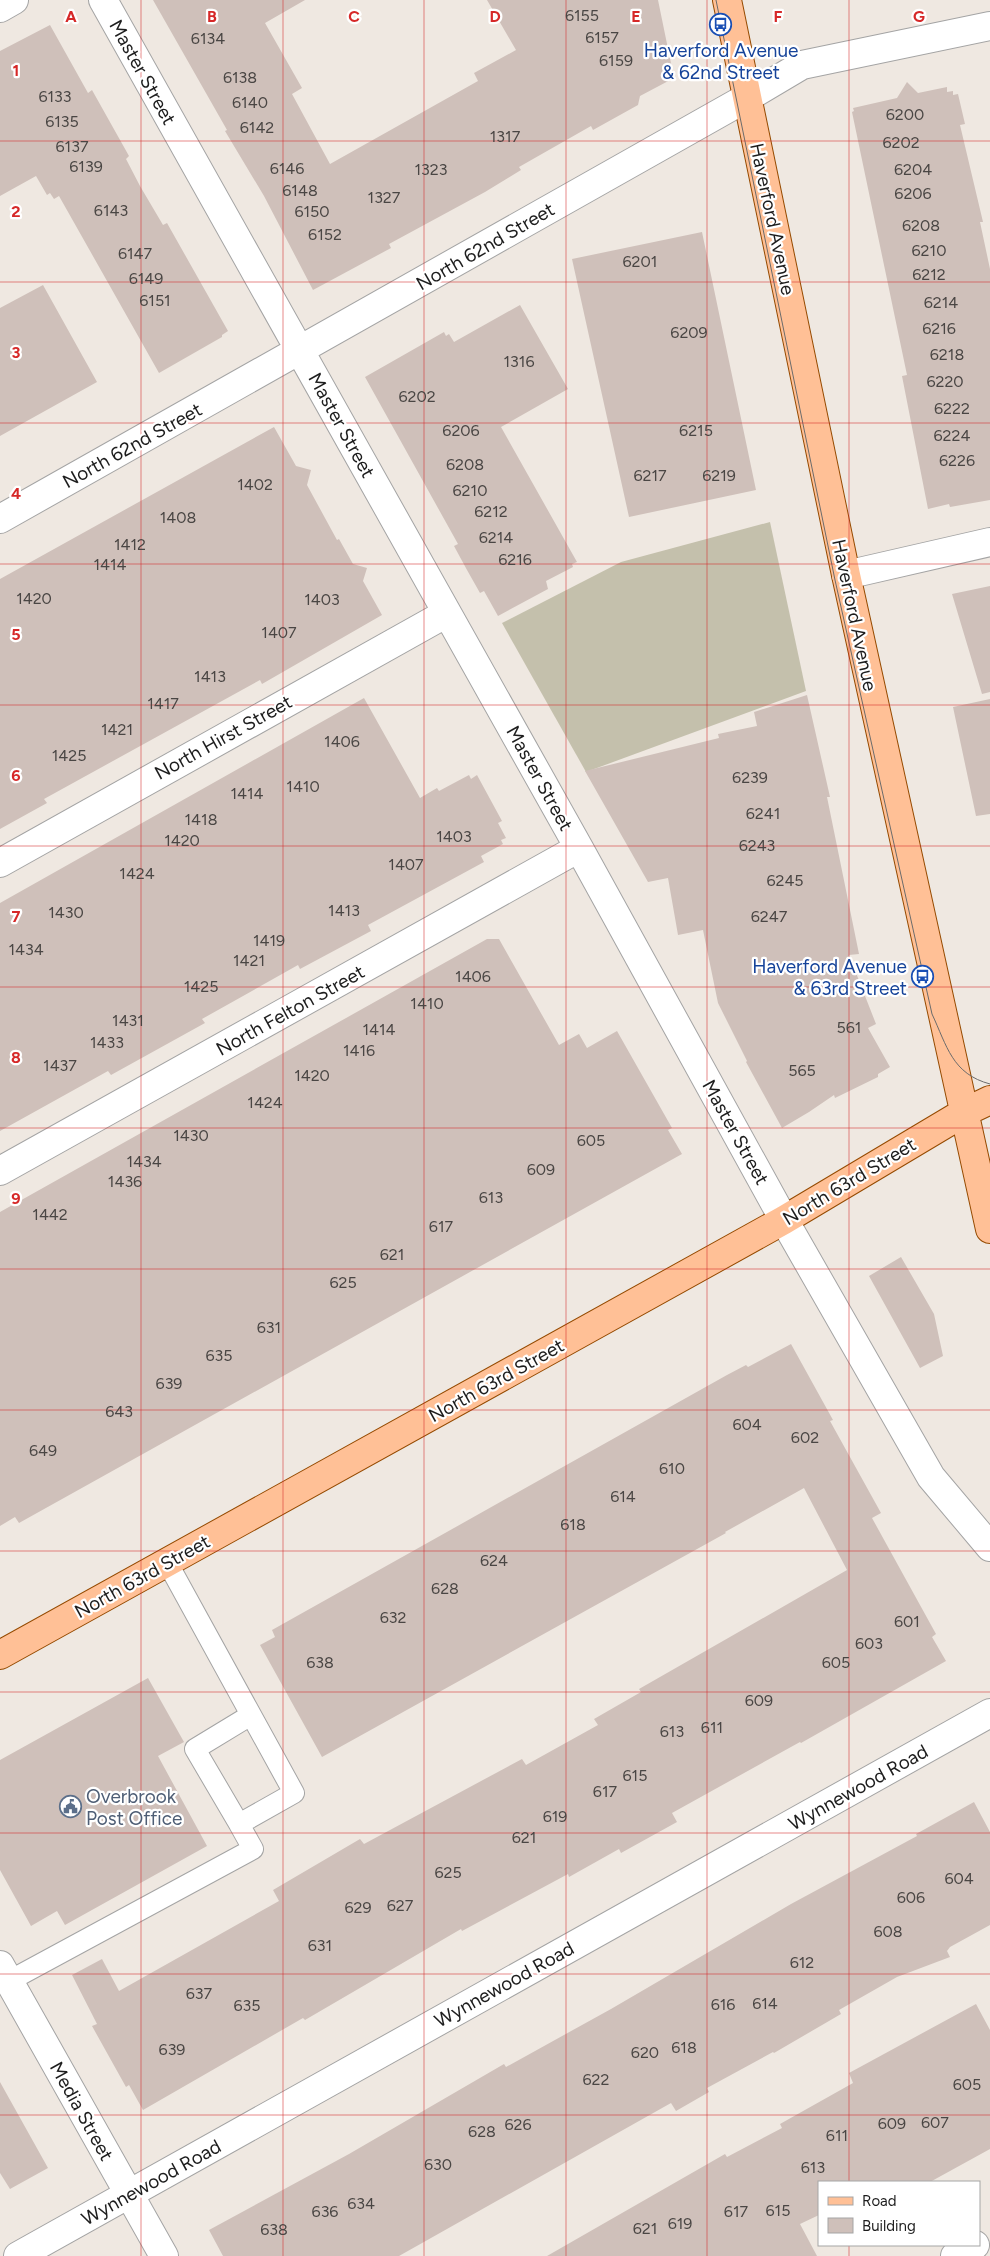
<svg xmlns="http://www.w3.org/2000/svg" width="990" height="2256" font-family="Figtree,sans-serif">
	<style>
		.construction { fill: #c4c0ac }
		.building { fill: #cfc0ba }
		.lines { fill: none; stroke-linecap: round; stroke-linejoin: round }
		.lane-casing { stroke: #a4a4a4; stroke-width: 22 }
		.street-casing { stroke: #a4a4a4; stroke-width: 30 }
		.primary-casing { stroke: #954a00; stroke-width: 30 }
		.lane { stroke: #fff; stroke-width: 20 }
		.street { stroke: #fff; stroke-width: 28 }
		.primary { stroke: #ffc096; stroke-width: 28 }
		.tram { stroke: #6b6b6b; stroke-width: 1 }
		.grid { fill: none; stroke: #d62828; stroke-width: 1; stroke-opacity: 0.55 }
		.labels { text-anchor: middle; stroke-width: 4.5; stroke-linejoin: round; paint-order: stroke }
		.number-label { font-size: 16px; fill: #4a4644 }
		.transit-label { font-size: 19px; fill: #164399; stroke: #fff }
		.street-label { font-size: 19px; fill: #1d1d1d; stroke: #fff }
		.service-label { font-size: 19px; fill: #4e5e75; stroke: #fff; text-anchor: start }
		.grid-label { font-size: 16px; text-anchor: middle; font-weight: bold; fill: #d62828; stroke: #fff; stroke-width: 4.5; stroke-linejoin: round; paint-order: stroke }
	</style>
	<rect width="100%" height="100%" fill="#efe8e1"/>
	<path class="construction" d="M770,522l36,169 -220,81 -84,-149 119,-61z"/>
	<path class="building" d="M153,0h152l-40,23 37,65 -10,6 38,70 148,-83 -4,-8 42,-23 -29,-50h171l16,78 -34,18 -2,9 -45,25 -2,-4 -72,41 2,3 -36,22 -96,52 2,4 -78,42 -49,-94 -39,-65 2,-1z
		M50,25l38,68 4,-3 37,66 -3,3 14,27 23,39 4,-2 61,108 -6,4v2l-63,36 -100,-177 -5,3 -4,-6 -3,2 -11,-19 -36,20v-145z
		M907,82l11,11 29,-6v5l6,-1v4l5,-1 7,30 -5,1 23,97h-3l10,47v231l-40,7 -1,-3 -21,5 -26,-133 5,-1 -55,-263 2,-1 -1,-3 44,-10z
		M702,232l54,258 -127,27 -57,-258z
		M43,285l54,97 -97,54v-128z
		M520,305l48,84 -67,38 76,135 -5,2 1,3 -27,14 2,8 -50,27 -14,-25 -4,2 -13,-23 -13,-24 4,-2 -93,-167 79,-45 2,4 3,-2 5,8z
		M274,427l22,39 15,4 -4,15 30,55 2,-1 14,25 14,4 -4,13 19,34 -120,69 -2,-4 -216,119 3,4 -47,26v-250z
		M990,586v106l-8,2 -30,-100z
		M807,695l23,102h-3l32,157 -10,1 27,69 -8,4 22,39 -12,7v3l-43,21 -1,-3 -25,17 -27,16 -36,-66 1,-1 -29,-58 -15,-73 -25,5 -10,-57 -20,4 -63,-111 134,-33 -1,-4 39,-8 -3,-14z
		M364,698l56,100 17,-10 2,3 30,-16 2,4 6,-4 25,46 -4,2 8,15 -5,2 2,4 -22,12 3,6 -116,63 3,6 -71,38 -2,-4 -96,54 3,4 -94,52 -3,-4 -108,60v-228z
		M990,699v115l-14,2 -23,-109z
		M487,939h12l60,106 20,-11 8,14 30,-17 55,97 -4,2 14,24 -663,369 -4,-6 -15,9v-314z
		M901,1257l33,57 9,42 -23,12 -51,-92z
		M791,1344l42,76 -3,1 51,92 -9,5 64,116 -4,3 14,24 -145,82 -1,-1 -128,71 5,9 -56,31 -2,-4 -50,28 -1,-3 -106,57 -1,-2 -156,91 -2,-2 -160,92 -14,-25 -3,2 -34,-61 5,-2 -25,-49 30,-16 17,32 160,-90 -6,-11 87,-51 4,5 158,-85 4,6 72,-40 -4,-6 47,-27 -2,-3 208,-119 -43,-82 -79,44 1,1 -404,224 -62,-112 15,-8 -3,-7 455,-255 19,-10 2,2z
		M148,1678l36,64 -26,14 49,90 -142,79 -8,-14 -26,15 -31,-56v-110z
		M974,1802l16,30v93l-40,22 -3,4 3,6 -53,20 -58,33 2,4 -67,39 -1,-1 -66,36 2,4 -33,19 -5,-8 -272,153h-176l-14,-26 140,-76 155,-90 2,3 105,-58 180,-105 126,-68 -1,-2z
		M976,2004l14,26v119l-60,33h-111v33l-19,9 17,32h-270l178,-102 2,3 55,-29 -2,-4 73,-41 -4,-10z
		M0,2082l48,86 -38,21 -10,-16z"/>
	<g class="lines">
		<defs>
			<path id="lane" d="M167,1562l127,231 -55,31 -44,-75 56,-34
				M9,1981l244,-132 -14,-25"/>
			<path id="street" d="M103,0l476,848 205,372 147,257 59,70
				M0,8l14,-8
				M0,519l748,-422 54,-32 188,-39
				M846,575l144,-33
				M0,863l447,-250
				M0,1171l579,-323
				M0,1965l164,291
				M18,2256l972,-543
				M955,2256l20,-11"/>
			<path id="primary" d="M727,0l119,575 144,654
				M0,1655l784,-435 181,-108 25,-12"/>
		</defs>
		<use href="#lane" class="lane-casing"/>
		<use href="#street" class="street-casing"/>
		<use href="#primary" class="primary-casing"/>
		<use href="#lane" class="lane"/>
		<use href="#street" class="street"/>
		<use href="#primary" class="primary"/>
		<path class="tram" d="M716,0l119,580 97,434c15,32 20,60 58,70"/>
	</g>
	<path class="grid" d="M141,0v2256M283,0v2256M424,0v2256M566,0v2256M707,0v2256M849,0v2182M0,141h990M0,282h990M0,423h990M0,564h990M0,705h990M0,846h990M0,987h990M0,1128h990M0,1269h990M0,1410h990M0,1551h990M0,1692h990M0,1833h990M0,1974h990M0,2115h990M849,2245v11"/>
	<defs>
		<symbol id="bus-ring" viewBox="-11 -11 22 22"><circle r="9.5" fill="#fff" stroke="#1a4fb4" stroke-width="1.5"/><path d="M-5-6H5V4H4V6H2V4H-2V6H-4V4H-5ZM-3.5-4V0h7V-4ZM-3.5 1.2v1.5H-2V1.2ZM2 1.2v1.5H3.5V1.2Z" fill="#1a4fb4"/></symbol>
		<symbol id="civic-ring" viewBox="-11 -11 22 22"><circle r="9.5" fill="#fff" stroke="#5c6f8a" stroke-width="1.5"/><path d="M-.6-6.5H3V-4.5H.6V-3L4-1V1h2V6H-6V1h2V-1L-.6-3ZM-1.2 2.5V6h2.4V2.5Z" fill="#5c6f8a"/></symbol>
	</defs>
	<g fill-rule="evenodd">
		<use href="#bus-ring" x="708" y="12" width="25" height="25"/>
		<use href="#bus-ring" x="910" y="964" width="25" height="25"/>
		<use href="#civic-ring" x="58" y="1794" width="25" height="25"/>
	</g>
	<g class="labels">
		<g class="number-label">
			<text x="582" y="21">6155</text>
			<text x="602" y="43">6157</text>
			<text x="208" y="44">6134</text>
			<text x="616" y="66">6159</text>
			<text x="240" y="83">6138</text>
			<text x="55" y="102">6133</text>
			<text x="250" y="108">6140</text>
			<text x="905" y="120">6200</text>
			<text x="62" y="127">6135</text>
			<text x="257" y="133">6142</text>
			<text x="505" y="142">1317</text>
			<text x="901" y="148">6202</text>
			<text x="72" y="152">6137</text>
			<text x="86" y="172">6139</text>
			<text x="287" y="174">6146</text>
			<text x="431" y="175">1323</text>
			<text x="913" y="175">6204</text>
			<text x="300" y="196">6148</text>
			<text x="913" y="199">6206</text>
			<text x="384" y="203">1327</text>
			<text x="111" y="216">6143</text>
			<text x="312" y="217">6150</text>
			<text x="921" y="231">6208</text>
			<text x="325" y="240">6152</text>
			<text x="929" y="256">6210</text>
			<text x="135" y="259">6147</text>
			<text x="640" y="267">6201</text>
			<text x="929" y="280">6212</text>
			<text x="146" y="284">6149</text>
			<text x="155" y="306">6151</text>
			<text x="941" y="308">6214</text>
			<text x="939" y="334">6216</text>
			<text x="689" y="338">6209</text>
			<text x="947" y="360">6218</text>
			<text x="519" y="367">1316</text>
			<text x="945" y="387">6220</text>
			<text x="417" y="402">6202</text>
			<text x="952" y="414">6222</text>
			<text x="461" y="436">6206</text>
			<text x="696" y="436">6215</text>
			<text x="952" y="441">6224</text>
			<text x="957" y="466">6226</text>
			<text x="465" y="470">6208</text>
			<text x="650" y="481">6217</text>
			<text x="719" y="481">6219</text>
			<text x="255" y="490">1402</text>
			<text x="470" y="496">6210</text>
			<text x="491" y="517">6212</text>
			<text x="178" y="523">1408</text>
			<text x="496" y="543">6214</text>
			<text x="130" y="550">1412</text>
			<text x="515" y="565">6216</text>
			<text x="110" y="570">1414</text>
			<text x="34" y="604">1420</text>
			<text x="322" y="605">1403</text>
			<text x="279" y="638">1407</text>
			<text x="210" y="682">1413</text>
			<text x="163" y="709">1417</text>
			<text x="117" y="735">1421</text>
			<text x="342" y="747">1406</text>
			<text x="69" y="761">1425</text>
			<text x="750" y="783">6239</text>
			<text x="303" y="792">1410</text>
			<text x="247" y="799">1414</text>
			<text x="763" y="819">6241</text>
			<text x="201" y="825">1418</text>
			<text x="454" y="842">1403</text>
			<text x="182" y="846">1420</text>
			<text x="757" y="851">6243</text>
			<text x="406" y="870">1407</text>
			<text x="137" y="879">1424</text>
			<text x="785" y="886">6245</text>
			<text x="344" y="916">1413</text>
			<text x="66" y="918">1430</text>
			<text x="769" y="922">6247</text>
			<text x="269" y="946">1419</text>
			<text x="26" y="955">1434</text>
			<text x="249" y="966">1421</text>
			<text x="473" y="982">1406</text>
			<text x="201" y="992">1425</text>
			<text x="427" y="1009">1410</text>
			<text x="128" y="1026">1431</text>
			<text x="849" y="1033">561</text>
			<text x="379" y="1035">1414</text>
			<text x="107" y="1048">1433</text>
			<text x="359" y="1056">1416</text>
			<text x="60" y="1071">1437</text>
			<text x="802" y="1076">565</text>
			<text x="312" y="1081">1420</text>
			<text x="265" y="1108">1424</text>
			<text x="191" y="1141">1430</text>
			<text x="591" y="1146">605</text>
			<text x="144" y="1167">1434</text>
			<text x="541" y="1175">609</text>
			<text x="125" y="1187">1436</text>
			<text x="491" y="1203">613</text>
			<text x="50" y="1220">1442</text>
			<text x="441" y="1232">617</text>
			<text x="392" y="1260">621</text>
			<text x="343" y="1288">625</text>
			<text x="269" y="1333">631</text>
			<text x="219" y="1361">635</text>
			<text x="169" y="1389">639</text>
			<text x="119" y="1417">643</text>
			<text x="747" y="1430">604</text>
			<text x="805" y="1443">602</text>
			<text x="43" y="1456">649</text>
			<text x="672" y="1474">610</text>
			<text x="623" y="1502">614</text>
			<text x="573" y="1530">618</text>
			<text x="494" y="1566">624</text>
			<text x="445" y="1594">628</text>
			<text x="393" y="1623">632</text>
			<text x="907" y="1627">601</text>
			<text x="869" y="1649">603</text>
			<text x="320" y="1668">638</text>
			<text x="836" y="1668">605</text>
			<text x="759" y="1706">609</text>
			<text x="712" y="1733">611</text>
			<text x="672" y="1737">613</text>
			<text x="635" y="1781">615</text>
			<text x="605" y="1797">617</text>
			<text x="555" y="1822">619</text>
			<text x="524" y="1843">621</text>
			<text x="448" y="1878">625</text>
			<text x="959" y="1884">604</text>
			<text x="911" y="1903">606</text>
			<text x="400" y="1911">627</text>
			<text x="358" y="1913">629</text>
			<text x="888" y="1937">608</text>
			<text x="320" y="1951">631</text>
			<text x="802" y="1968">612</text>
			<text x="199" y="1999">637</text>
			<text x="765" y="2009">614</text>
			<text x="723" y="2010">616</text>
			<text x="247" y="2011">635</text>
			<text x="684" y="2053">618</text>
			<text x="172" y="2055">639</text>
			<text x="645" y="2058">620</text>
			<text x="596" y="2085">622</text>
			<text x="967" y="2090">605</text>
			<text x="935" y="2128">607</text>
			<text x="892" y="2129">609</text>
			<text x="518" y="2130">626</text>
			<text x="482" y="2137">628</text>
			<text x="837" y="2141">611</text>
			<text x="438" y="2170">630</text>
			<text x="813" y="2173">613</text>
			<text x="361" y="2209">634</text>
			<text x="778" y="2216">615</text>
			<text x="325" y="2217">636</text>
			<text x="736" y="2217">617</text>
			<text x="680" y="2229">619</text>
			<text x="645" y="2234">621</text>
			<text x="274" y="2235">638</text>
		</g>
		<g class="transit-label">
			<text x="721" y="57">Haverford Avenue<tspan x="721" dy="22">&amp; 62nd Street</tspan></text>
			<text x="907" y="973" text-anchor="end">Haverford Avenue<tspan x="907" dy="22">&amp; 63rd Street</tspan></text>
		</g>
		<g class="street-label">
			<text transform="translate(143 72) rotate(61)" y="7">Master Street</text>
			<text transform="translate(773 219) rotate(78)" y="7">Haverford Avenue</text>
			<text transform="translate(485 246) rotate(-30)" y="7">North 62nd Street</text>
			<text transform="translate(342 425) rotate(61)" y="7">Master Street</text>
			<text transform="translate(132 445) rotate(-29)" y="7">North 62nd Street</text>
			<text transform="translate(855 615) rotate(78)" y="7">Haverford Avenue</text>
			<text transform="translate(223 737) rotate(-29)" y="7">North Hirst Street</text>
			<text transform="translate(540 778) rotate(61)" y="7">Master Street</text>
			<text transform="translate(290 1010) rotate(-29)" y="7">North Felton Street</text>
			<text transform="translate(736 1132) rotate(61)" y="7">Master Street</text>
			<text transform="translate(849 1181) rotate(-31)" y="7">North 63rd Street</text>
			<text transform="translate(496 1380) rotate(-29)" y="7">North 63rd Street</text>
			<text transform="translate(142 1576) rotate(-29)" y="7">North 63rd Street</text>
			<text transform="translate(858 1787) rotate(-29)" y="7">Wynnewood Road</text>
			<text transform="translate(504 1984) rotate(-29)" y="7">Wynnewood Road</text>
			<text transform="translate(82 2111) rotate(61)" y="7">Media Street</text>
			<text transform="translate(151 2182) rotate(-29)" y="7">Wynnewood Road</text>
		</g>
		<g class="service-label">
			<text x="86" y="1803">Overbrook<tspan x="86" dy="22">Post Office</tspan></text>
		</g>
	</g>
	<g class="grid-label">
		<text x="71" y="22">A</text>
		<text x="212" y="22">B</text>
		<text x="354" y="22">C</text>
		<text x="495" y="22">D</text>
		<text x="636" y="22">E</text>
		<text x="778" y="22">F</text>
		<text x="919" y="22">G</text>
		<text x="16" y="76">1</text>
		<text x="16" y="217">2</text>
		<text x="16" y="358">3</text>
		<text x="16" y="499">4</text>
		<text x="16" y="640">5</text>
		<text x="16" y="781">6</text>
		<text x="16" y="922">7</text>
		<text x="16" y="1063">8</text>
		<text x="16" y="1204">9</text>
	</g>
	<rect x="818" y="2181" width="162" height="65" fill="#ffffff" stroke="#a5a5a5"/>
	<rect x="828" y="2197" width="25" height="8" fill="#ffc096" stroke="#a5a5a5"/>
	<text x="862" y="2206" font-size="15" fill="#1d1d1d">Road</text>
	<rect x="828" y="2218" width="25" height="15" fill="#cfc0ba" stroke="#a5a5a5"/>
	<text x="862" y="2231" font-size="15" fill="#1d1d1d">Building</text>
</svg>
